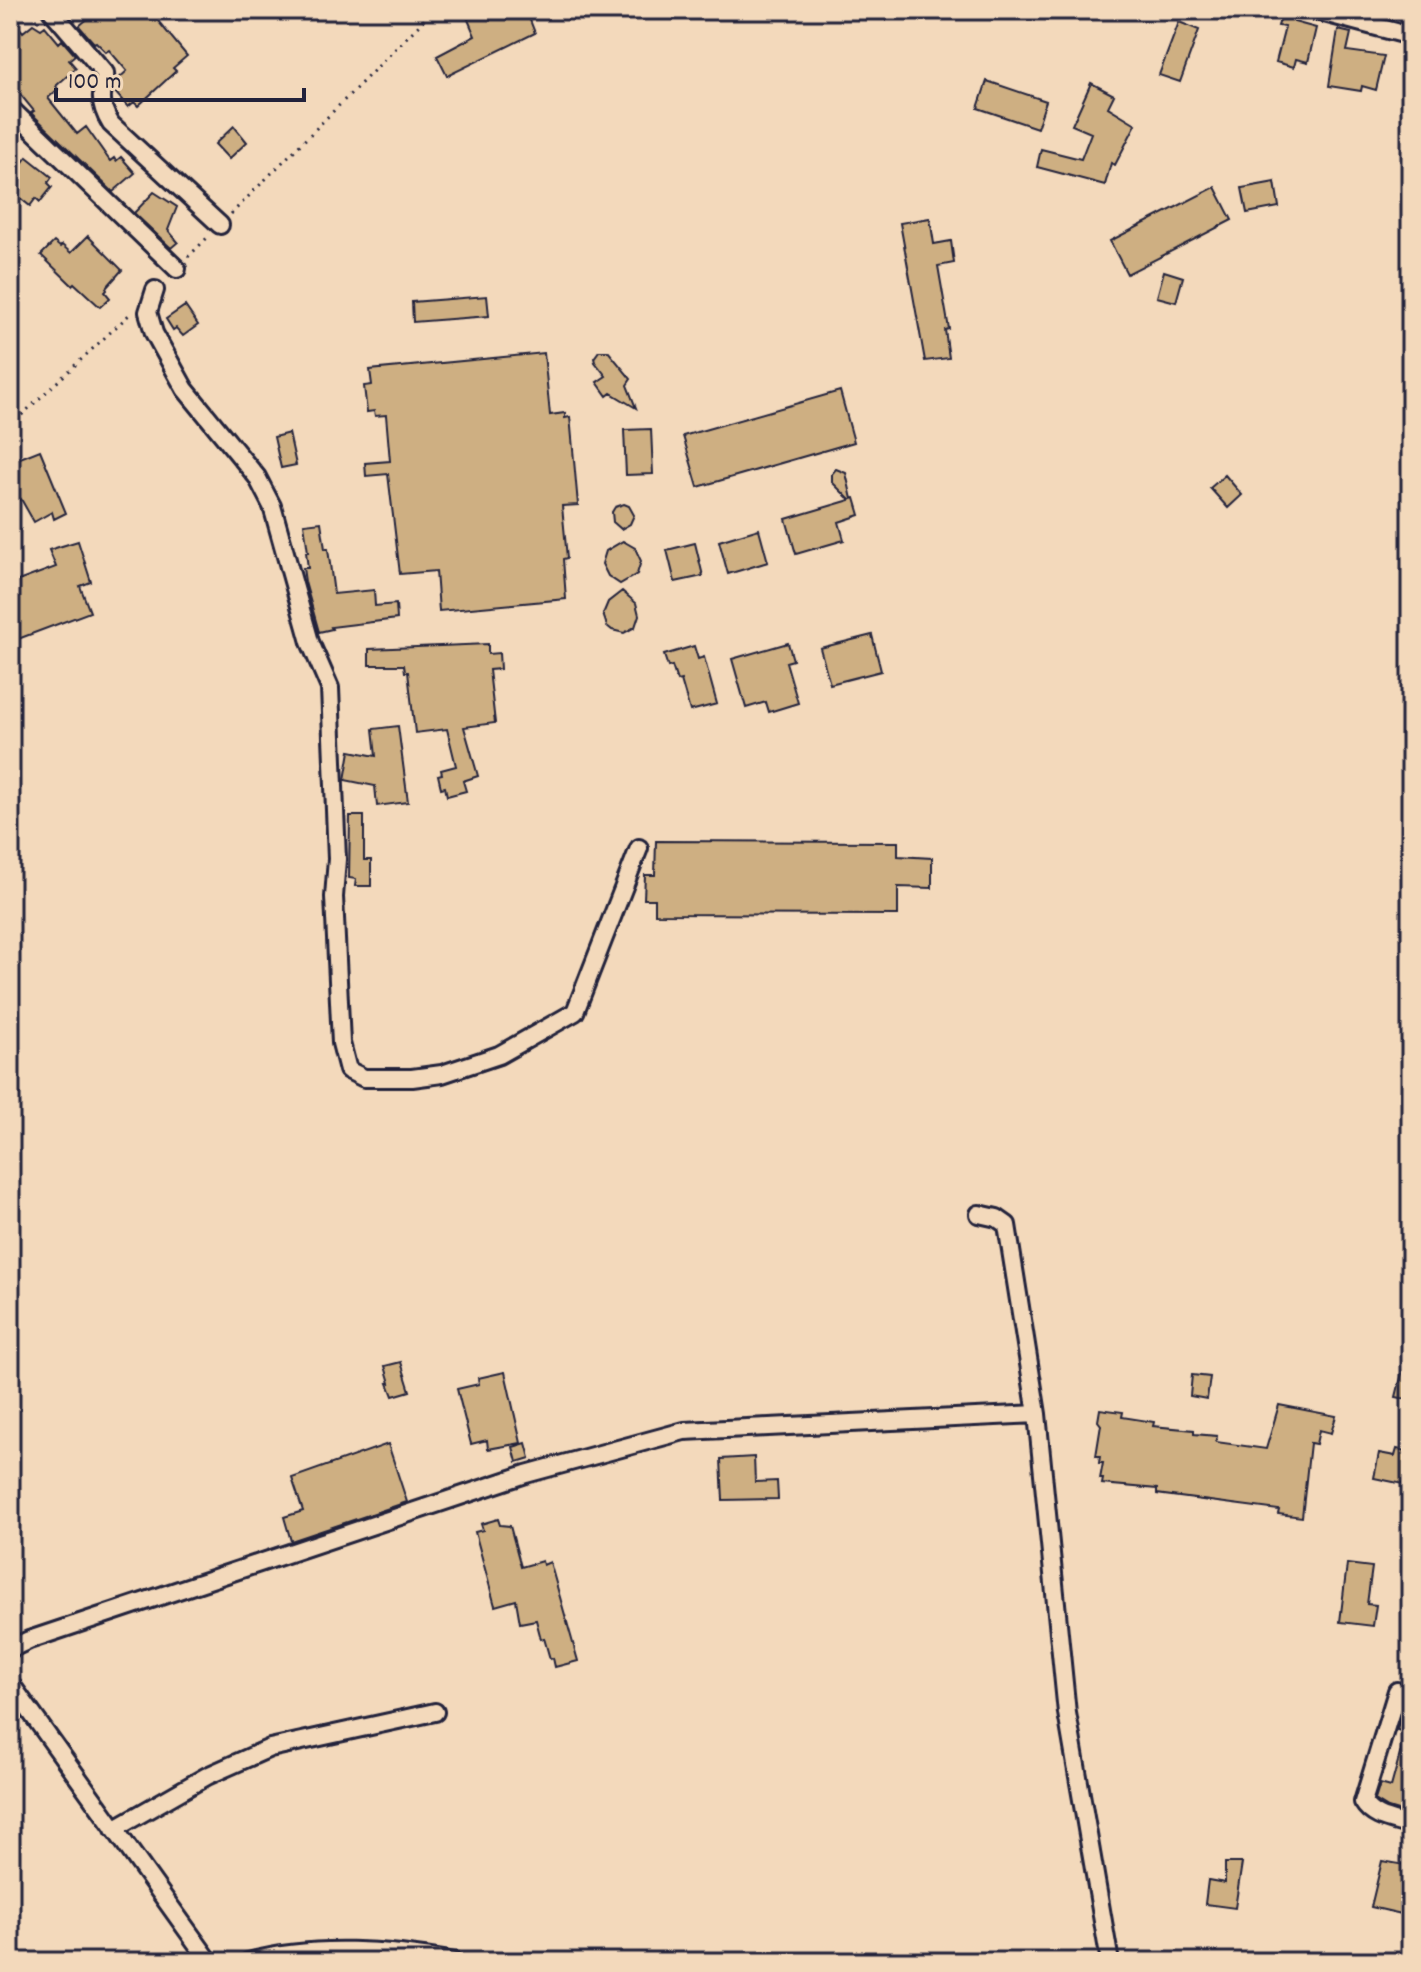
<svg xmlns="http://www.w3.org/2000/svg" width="1421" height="1972" font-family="Dekko,sans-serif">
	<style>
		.building { fill: #ceaf82; stroke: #22223b; stroke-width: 2 }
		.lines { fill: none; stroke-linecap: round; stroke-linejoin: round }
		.minor-casing { stroke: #22223b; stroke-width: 22 }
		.path { stroke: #22223b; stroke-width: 3; stroke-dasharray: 2 6; stroke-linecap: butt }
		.minor { stroke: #f3d9bb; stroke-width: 16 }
	</style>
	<rect width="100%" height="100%" fill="#f3d9bb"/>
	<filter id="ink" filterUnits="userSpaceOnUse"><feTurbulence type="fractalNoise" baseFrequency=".0125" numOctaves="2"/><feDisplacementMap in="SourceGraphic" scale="16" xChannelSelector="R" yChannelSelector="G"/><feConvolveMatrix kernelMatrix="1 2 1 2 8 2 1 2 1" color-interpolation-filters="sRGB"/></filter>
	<g filter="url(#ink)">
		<path class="building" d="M98,10h55l8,9 -3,2 29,35 -14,12 3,3 -38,35 -4,-4 -6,5 -14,-16 2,-10 11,-10 -18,-21 -3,2 -10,-10 -2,1 -15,-17z
			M464,10h62l9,23 -88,43 -10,-20 38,-20z
			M1282,14l13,3 -1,5 22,6 -8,34 -12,-3 -2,8 -18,-5 9,-35 -7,-1z
			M1179,22l20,8 -19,52 -21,-7z
			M33,24l8,5 4,-3 14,17 3,-3 13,15 -6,5 7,8 -20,18 2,3 -10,9 29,36 9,-7 24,34 4,-3 2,3 5,-4 14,16 -22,19 -82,-79 3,-2 -24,-29v-48l8,-8 5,6z
			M1338,30l13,3 -4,18 37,5 -8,34 -14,-4 -1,5 -32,-5z
			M987,81l59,20 -9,27 -59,-20z
			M1091,83l23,12 -6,12 28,17 -21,41 -4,-2 -6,22 -68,-18 4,-18 40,10 10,-26 -19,-8z
			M234,126l13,16 -18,17 -14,-15z
			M27,157l25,20 -4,6 4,4 -12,15 -4,-4 -6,8 -20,-16v-11z
			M1275,182l4,25 -32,6 -5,-25z
			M1215,187l17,33 -105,54 -17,-33z
			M154,192l23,15 -9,23 10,12 -7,6 -37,-35z
			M930,218l4,26 17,-3 3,22 -16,3 11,63 -4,1 4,28 -24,3 -25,-138z
			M88,236l34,34 -16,18 1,2 -2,2 5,6 -10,9 -26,-24 -2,2 -31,-30 13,-13 6,5 2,-2 9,8z
			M1164,271l19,6 -7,25 -19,-5z
			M487,296l2,20 -76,6 -1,-20z
			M185,306l13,19 -15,11 -7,-8 -3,2 -7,-11z
			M599,351h9l23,28 -4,6 9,23 -25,-15 -4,3 -10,-14 9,-6 -11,-14 -1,-4z
			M544,353l6,62 15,-2v5l5,-1 1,10 7,78 -16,1 5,52 -4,1 3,40 -127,12 -3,-40 -36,3 -12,-100 -22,2 -1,-13 25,-2 -4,-46 -11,1 -1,-5 -7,1 -3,-26 8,-1 -2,-15z
			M840,391l14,51 -156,45 -15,-51z
			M651,429l2,45 -27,1 -2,-45z
			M289,433l7,32 -15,3 -7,-31z
			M40,450l26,63 -12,6 -2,-7 -18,10 -13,-23 -11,8v-45z
			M836,469l10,4 6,26 3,-1 5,17 -21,7 5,18 -48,14 -10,-35 64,-19 -18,-18v-8z
			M1225,475l17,20 -14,13 -18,-20z
			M624,504l5,2 5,9 -4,9 -9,5 -8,-7 -1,-10 3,-5z
			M321,522l4,27h3l6,45 40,-4 1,16 21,-2 1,15 -66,8 1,2 -13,3 -14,-50 -2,-14h5l-2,-16h2l-4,-28z
			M759,529l9,33 -40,12 -9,-33z
			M78,541l13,41 -11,4 10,26 -80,30v-58l46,-17 -7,-17z
			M623,541l12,7 6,13 -4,13 -17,10 -12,-8 -6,-12 4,-13z
			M695,543l8,33 -28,6 -8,-32z
			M622,591l14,12 3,12 -4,12 -11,6 -12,-3 -5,-4 -4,-12 5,-12z
			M872,635l9,36 -51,13 -10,-36z
			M788,643l5,17 -7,2 12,41 -29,9 -3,-10 -20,6 -14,-49z
			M488,644v10l11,-1 1,16 -11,1 6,53 -31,4 14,49 -15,5 3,10 -19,5 -2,-9 -4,1 -3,-13 4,-1 -1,-4 15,-4 -9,-37 -32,4 -7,-61h-3l-1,-7h-35v-16z
			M694,646l4,13 6,-2 13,47 -27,7 -9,-31 -4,1 -5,-15 -4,1 -4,-12z
			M398,726l10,76 -31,4 -2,-20 -30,-6 5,-29 26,5 -3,-27z
			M350,816h14v44h7v26h-16l1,-7 -7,-1z
			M656,841l242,1v14l34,2v30l-34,-1v28l-243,-1v-15h-11l1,-24h10z
			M1406,1357h5v43l-15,-3z
			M401,1362l9,29 -17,5 -5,-13h2l-5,-17z
			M505,1372l16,71 -33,6 -1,-9 -16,4 -14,-55 22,-5 -1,-6z
			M1192,1375l18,2 -3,22 -17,-3z
			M1279,1405l57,11 -5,17 -12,-3 -3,14 -6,-1 -8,74 -24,-3 1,-4 -122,-16v-5l-55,-5 1,-5h-3l3,-16h-4l1,-7h-4l5,-31 -3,-4 2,-12 23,3 -1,5 32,5 -1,4 41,4v4l23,2 -1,6 50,7z
			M526,1443l4,15 -13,4 -4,-15z
			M388,1444l19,58 -116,39 -7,-24 19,-6 -11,-33z
			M1397,1449l14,3 -3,33 -34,-7 5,-25 16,3z
			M754,1457l1,25 22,-1 1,18 -55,1 -2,-41z
			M498,1519l2,6 10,1 11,41 21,-6 1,4 7,-3 28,99 -23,6 -2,-9 -3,1 -6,-21 -3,1 -5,-19 -16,3 -4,-23 -21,6 -20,-74 8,-2 -2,-6z
			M1347,1564l25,3 -5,37 9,1 -3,21 -33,-4z
			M1406,1700l5,2v113l-23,-7 -13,-8 5,-16 11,3 15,-55 -9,-2z
			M1382,1861l29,5v22l-5,27 -35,-8z
			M1225,1863h17l-7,45 -30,-4 3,-24 17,3z"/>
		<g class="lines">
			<defs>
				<path id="minor" d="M51,10l54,63c1,10 -2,13 -3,22 -1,11 4,21 9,29l109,101
					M1313,10l98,26
					M10,108l167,161
					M155,290l-7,22 6,21 31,56 72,88 15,29 38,136 20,46 7,171 -3,38 7,146 7,27 16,8h48l30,-4 57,-19 76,-43 64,-164
					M979,1214l18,4 10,7 30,189 30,299 43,249
					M10,1649l19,-9 497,-166 158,-43 353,-17
					M10,1683l200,279
					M1397,1691l-34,111c10,17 30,18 48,24
					M114,1829l93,-53 63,-28 165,-36
					M248,1962c67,-18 140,-12 207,0"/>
			</defs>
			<use href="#minor" class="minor-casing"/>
			<path class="path" d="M231,214l203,-204
				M188,257l20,-20
				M10,426l121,-113"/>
			<use href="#minor" class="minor"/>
		</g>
	</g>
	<rect width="1421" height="1972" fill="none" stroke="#f3d9bb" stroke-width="40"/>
	<rect x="20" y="20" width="1381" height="1932" fill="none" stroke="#22223b" stroke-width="3" filter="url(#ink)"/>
	<path d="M56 88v12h248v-12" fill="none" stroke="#22223b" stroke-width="4"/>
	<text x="68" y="88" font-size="24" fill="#22223b" stroke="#f3d9bb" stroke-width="6" paint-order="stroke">100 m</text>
</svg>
